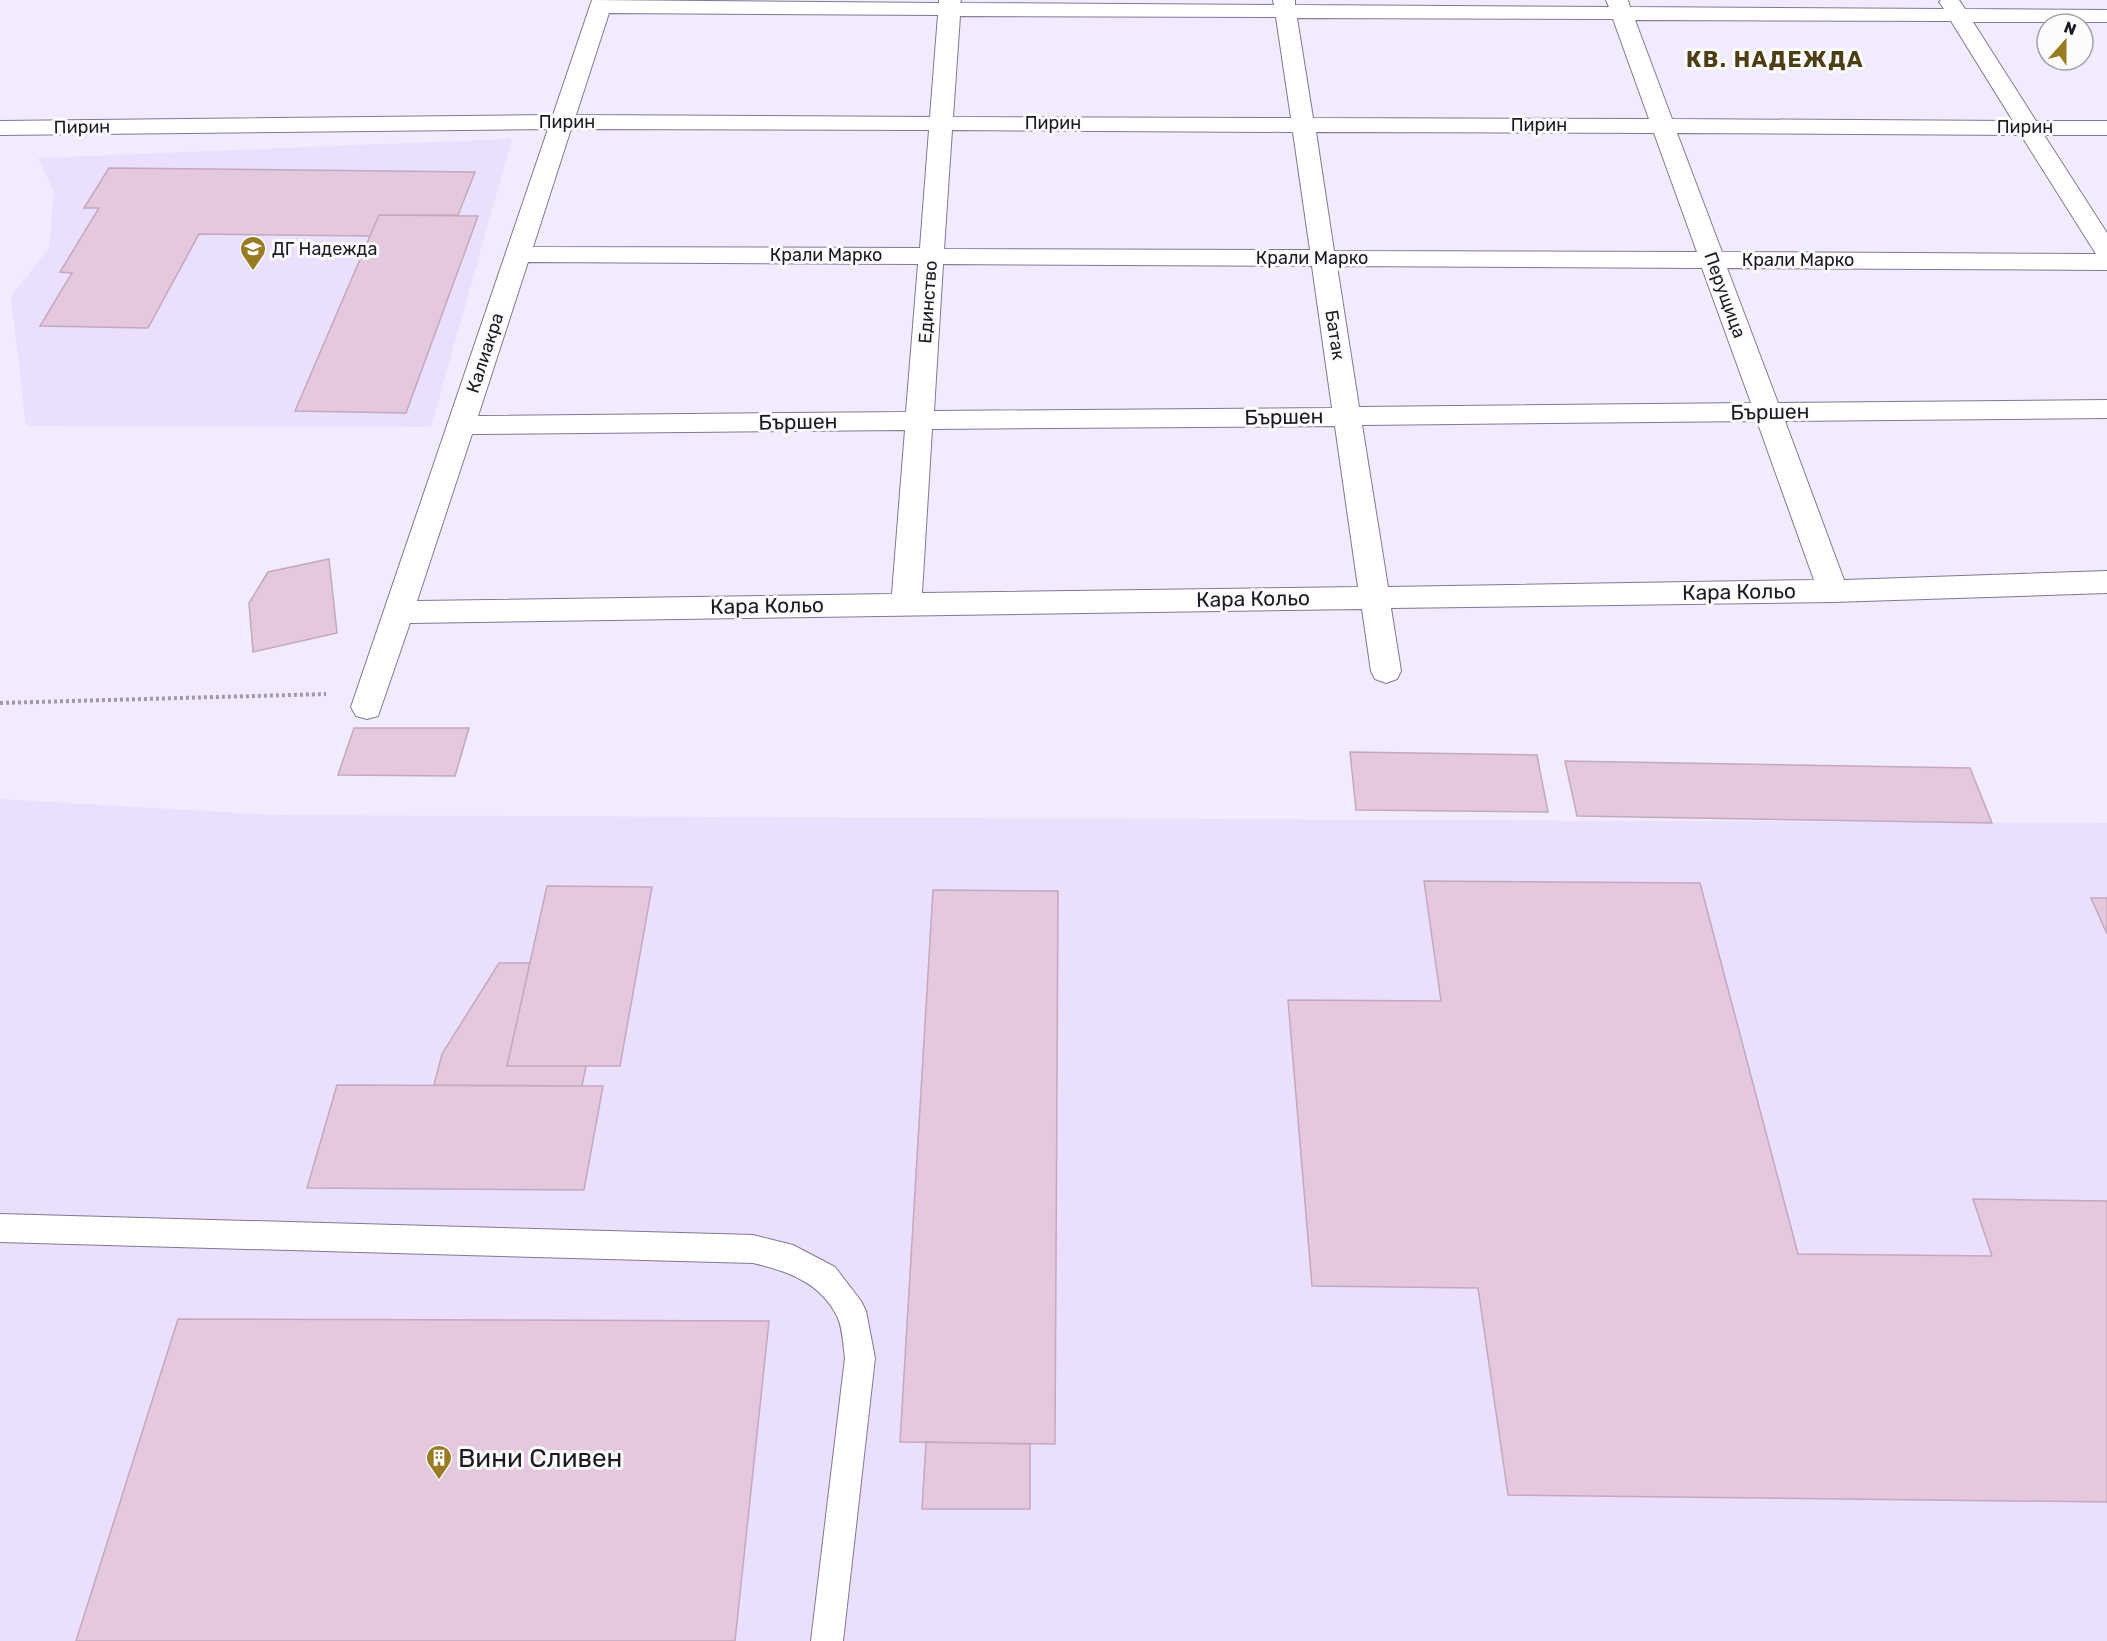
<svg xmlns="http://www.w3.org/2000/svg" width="2107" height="1641" font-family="Rubik,sans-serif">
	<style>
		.built { fill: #eadffd }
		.building { fill: #e3c8de; stroke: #c3a8be; stroke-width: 1.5 }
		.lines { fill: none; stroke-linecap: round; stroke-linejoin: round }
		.service-casing { stroke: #837793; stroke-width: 2 }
		.minor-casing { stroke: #837793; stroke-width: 2 }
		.path { stroke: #9f99a9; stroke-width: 4; stroke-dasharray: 3 3; stroke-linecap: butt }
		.service { fill: #fff; fill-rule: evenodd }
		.minor { fill: #fff; fill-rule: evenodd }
		.labels { text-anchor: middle; stroke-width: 6; stroke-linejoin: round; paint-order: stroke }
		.far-street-label { font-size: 18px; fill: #1e1924; stroke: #fcfcfc }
		.far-poi-label { font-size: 18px; fill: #1e1924; stroke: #fcfcfc; text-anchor: start }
		.street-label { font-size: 21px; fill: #1e1924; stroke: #fcfcfc }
		.far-district-label { font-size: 22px; font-weight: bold; letter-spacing: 1.5px; fill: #4d3e16; stroke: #fcfcfc }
		.near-poi-label { font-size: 26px; fill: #1e1924; stroke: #fcfcfc; text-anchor: start }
	</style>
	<rect width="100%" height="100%" fill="#f2ebfd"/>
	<path class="built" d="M512,139l-81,288 -405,-1 -15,-130 38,-48 5,-56 -16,-34z
		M0,799l274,16 1833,8v818h-2107z"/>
	<path class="building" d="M109,168l366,4 -17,43h-79l-9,21 -171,-2 -51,94 -108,-2 32,-53 -12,-1 39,-64h-15z
		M379,215l99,1 -72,197 -111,-2z
		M329,559l8,74 -84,19 -4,-49 19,-31z
		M354,728h115l-14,48 -117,-1z
		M1350,752l187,3 11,57 -192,-2z
		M1565,761l405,7 22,55 -415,-7z
		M1424,881l276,2 98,371 194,2 -19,-57 134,2v301l-599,-7 -30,-207 -166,-2 -24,-286 153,1z
		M547,886l105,1 -32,179h-113z
		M933,890l125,1 -3,553 -155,-2z
		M2091,898h16v36z
		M499,963h31l-23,103h79l-4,20 -148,-1 8,-31z
		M337,1085l266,1 -19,104 -277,-2z
		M178,1319l591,2 -34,320h-659z
		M926,1442l104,2v65h-108z"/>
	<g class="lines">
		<defs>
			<path id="service" d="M0,1214l753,21 40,10 42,22 26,34 5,10 9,47 -32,283h-32l34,-283c-2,-13 -2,-30 -8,-42 -17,-34 -50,-45 -84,-53l-753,-21z"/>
			<path id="minor" d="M592,0l347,3v-3h22l-1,3 314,2 -1,-5h22v5l314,2 -3,-7h22l2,7 314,2 -5,-7 2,-2h18l6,9 142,1v12h-134l63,99h71v14h-63l63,98v37l-380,-2 51,135 329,-3v18l-322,3 59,159 263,-9v22l-274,9 -442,6 10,63 -4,8 -11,4 -11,-4 -4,-8 -9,-62 -952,14 -32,93 -11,3 -11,-3 -5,-9 197,-578 -548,6v-14l553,-6zM609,13l329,2 -8,102 -354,-2zM960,16l316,1 15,101 -338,-1zM1297,18l316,1 36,100 -336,-1zM1635,20l316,1 62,100 -341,-2zM571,129l358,1 -9,118 -387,-1zM952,130l341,2 17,118 -366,-1zM1316,132l338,1 43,119 -363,-1zM1677,133l344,2 75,119 -374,-2zM528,262l390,2 -12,148 -428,4zM943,264l369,2 20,142 -398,3zM1337,266l365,2 49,135 -392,4zM1757,421l57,159 -426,7 -26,-162zM1335,426l23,161 -436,6 10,-164zM905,430l-13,164 -475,7 55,-167z"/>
		</defs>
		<use href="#service" class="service-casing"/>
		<use href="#minor" class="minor-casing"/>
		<path class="path" d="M0,703l326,-9"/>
		<use href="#service" class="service"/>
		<use href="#minor" class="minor"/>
	</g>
	<defs>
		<symbol id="school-pin" viewBox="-11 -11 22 30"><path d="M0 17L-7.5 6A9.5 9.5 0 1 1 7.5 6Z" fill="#997b24" stroke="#fcfcfc"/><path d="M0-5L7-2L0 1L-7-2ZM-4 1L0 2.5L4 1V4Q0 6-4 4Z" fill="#fff"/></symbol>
		<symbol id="building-pin" viewBox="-11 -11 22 30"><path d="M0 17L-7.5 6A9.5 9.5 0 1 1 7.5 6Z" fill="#997b24" stroke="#fcfcfc"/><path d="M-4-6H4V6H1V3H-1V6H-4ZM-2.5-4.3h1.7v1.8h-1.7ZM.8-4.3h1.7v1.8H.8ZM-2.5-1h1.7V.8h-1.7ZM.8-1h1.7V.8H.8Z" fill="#fff"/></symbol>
	</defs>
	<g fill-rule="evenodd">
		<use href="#school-pin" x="238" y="234" width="30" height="40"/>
		<use href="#building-pin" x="424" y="1443" width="30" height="40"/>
	</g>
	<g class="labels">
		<g class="far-street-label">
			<text x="567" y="128">Пирин</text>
			<text x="1053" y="129">Пирин</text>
			<text x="1539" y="131">Пирин</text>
			<text transform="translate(82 127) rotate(-1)" y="6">Пирин</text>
			<text x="2025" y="133">Пирин</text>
			<text x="826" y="261">Крали Марко</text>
			<text x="1312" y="264">Крали Марко</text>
			<text x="1798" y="266">Крали Марко</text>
			<text transform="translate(1725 295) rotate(70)" y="6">Перущица</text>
			<text transform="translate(928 302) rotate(-86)" y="6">Единство</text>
			<text transform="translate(1335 335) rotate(81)" y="6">Батак</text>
			<text transform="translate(485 353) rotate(-72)" y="6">Калиакра</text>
		</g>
		<g class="far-poi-label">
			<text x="272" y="255">ДГ Надежда</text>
		</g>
		<g class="street-label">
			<text transform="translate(1770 412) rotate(-1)" y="7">Бършен</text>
			<text transform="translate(1284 417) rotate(-1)" y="7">Бършен</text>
			<text transform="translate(798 422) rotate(-1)" y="7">Бършен</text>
			<text transform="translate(1739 592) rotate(-1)" y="7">Кара Кольо</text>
			<text transform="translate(1253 599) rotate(-1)" y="7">Кара Кольо</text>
			<text transform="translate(767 606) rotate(-1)" y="7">Кара Кольо</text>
		</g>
		<g class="far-district-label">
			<text x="1775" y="67">КВ. НАДЕЖДА</text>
		</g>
		<g class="near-poi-label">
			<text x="458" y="1467">Вини Сливен</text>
		</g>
	</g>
	<g transform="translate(2065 42) rotate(21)"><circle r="28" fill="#fcfcfc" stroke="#a3a1a6" stroke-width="1.5"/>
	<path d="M0-4.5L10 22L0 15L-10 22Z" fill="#997b24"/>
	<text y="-9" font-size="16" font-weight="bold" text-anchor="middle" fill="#1e1924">N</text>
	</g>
</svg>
